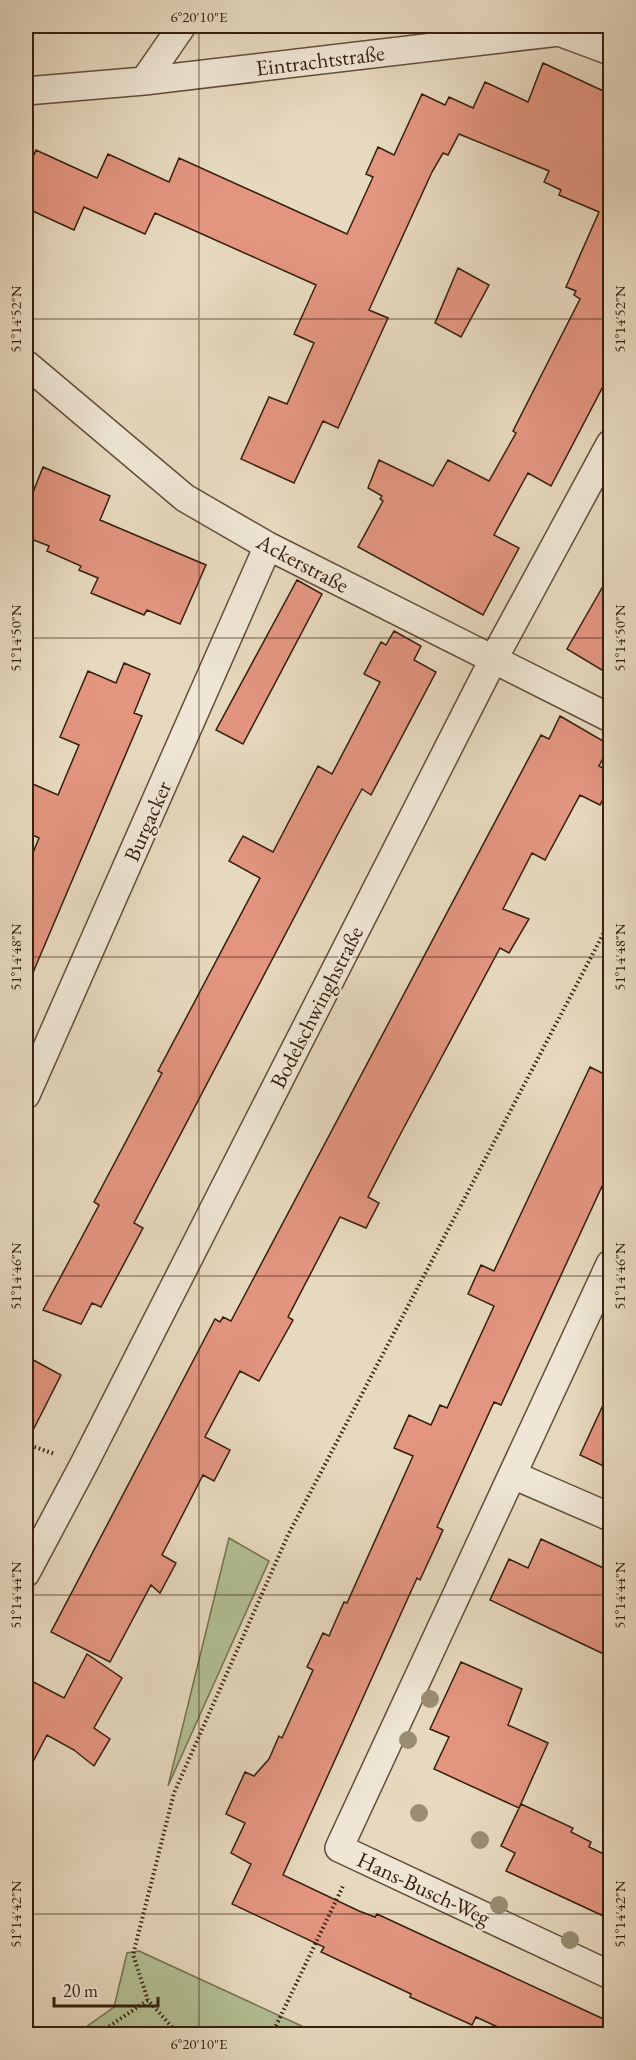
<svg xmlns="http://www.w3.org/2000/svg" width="636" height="2060" font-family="'EB Garamond',serif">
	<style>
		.green { fill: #b2c094; stroke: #747050; stroke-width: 1.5 }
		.building { fill: #e39580; stroke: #351f0d; stroke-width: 1.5 }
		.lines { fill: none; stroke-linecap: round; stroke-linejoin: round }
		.street-casing { stroke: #624e3a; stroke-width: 30 }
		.path { stroke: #351f0d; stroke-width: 4; stroke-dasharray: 1.5 3; stroke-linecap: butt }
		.street { stroke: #efe6d5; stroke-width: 27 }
		.tree { fill: #998d74 }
		.ticks { fill: none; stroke: #351f0d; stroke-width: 1.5; stroke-opacity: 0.45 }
		.labels { text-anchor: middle; stroke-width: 4.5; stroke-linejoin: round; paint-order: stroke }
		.street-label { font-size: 22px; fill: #351f0d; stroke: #efe6d5 }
		.neatline { fill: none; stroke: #351f0d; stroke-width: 2 }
		.ticks-label { font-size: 15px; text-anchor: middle; fill: #351f0d }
	</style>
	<rect width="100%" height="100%" fill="#e7d9bf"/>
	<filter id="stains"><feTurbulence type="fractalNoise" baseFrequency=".00333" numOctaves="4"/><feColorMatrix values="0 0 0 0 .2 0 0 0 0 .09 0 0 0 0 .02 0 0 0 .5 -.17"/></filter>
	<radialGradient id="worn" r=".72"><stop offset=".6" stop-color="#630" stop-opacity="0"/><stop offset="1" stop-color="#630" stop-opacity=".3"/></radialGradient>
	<path class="green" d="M229,1538l40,23 -101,225z
		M139,1951l180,83h-243l38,-27 13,-54z"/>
	<path class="building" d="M543,63l67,31v279l-59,113 -23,-13 -34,62 25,13 -36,67 -125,-68 25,-46 -3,-2 2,-3 -14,-8 11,-28 54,26 15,-26 41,21 27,-48 -3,-2 67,-132 -6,-4 2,-4 -10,-4 33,-75 -40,-17 2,-5 -17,-8 5,-11 -90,-37 -11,21 -5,-2 -11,19 -63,138 19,8 -50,110 -15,-7 -29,62 -53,-24 28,-62 18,7 27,-61 -20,-9 22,-49 -161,-72 -10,21 -61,-27 -10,23 -48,-22v-35l10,-23 61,28 11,-24 61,28 10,-24 168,76 26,-57 -7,-3 12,-27 16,8 28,-61 23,11 4,-8 24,11 12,-26 43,20z
		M458,268l31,17 -28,52 -26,-14z
		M43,467l67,29 -10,24 106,45 -26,59 -33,-14 -3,5 -53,-22 7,-15 -19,-8 2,-4 -34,-15 2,-5 -23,-9v-27z
		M610,574v101l-43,-26z
		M297,580l25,14 -79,150 -27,-14z
		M394,631l27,15 -7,14 22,12 -65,123 -9,-6 -21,39 -207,395 9,5 -42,79 -9,-4 -11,21 -38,-14 56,-105 -5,-3 68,-129 -4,-2 102,-193 -31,-17 14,-25 30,16 45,-86 14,8 48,-92 -16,-8 17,-32 5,3z
		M124,663l26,11 -16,39 8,3 -116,273v-119l13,-32 -13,-6v-51l32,14 21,-50 -19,-8 28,-66 28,12z
		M560,716l50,29 -11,21 11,6v13l-10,20 -20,-10 -35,65 -13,-7 -29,56 26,10 -20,34 -9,-5 -99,185 -33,64 11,6 -13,25 -26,-11 -52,100 5,3 -34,61 -19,-10 -35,66 25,13 -16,31 -11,-6 -41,80 14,8 -16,30 -9,-8 -41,77 -59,-30 164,-313 5,3 3,-5 8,4 310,-586 8,4z
		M590,1067l20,10v92l-109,236 -7,-3 -57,125 6,3 -23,50 -3,-2 -134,297 76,36 16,6 2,-3 233,108v12h-97l-37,-17 -4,8 -62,-28 1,-3 -90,-42 3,-5 -92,-43 19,-40 -20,-11 14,-30 -19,-9 19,-42 9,4 15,-17 10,-23 3,2 31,-68 -6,-3 16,-34 6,3 15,-34 3,1 66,-147 -19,-8 15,-33 22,10 9,-20 7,3 47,-102 -26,-12 13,-29 13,6z
		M26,1356l35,19 -35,69z
		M610,1390v79l-30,-14z
		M541,1539l69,32v86l-120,-57 19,-41 19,9z
		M87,1654l35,24 -28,50 16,11 -16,27 -20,-16 -27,-15 -21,40v-97l38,20z
		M461,1662l61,27 -14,36 40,18 -29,65 -85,-39 15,-32 -19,-8z
		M521,1804l52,24 -2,4 20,10 -2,5 21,10v62l-104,-48 9,-18 -14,-7z"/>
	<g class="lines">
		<defs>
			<path id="street" d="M144,81l38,-55
				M26,91l118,-10 415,-49 51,19
				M26,364l159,134 83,48 342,172
				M26,1095l242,-549
				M610,1264l-271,584 271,127
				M513,1475l97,42
				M26,1573l58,-109 409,-804 117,-216"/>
		</defs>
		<use href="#street" class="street-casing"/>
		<path class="path" d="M26,1444l29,10
			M98,2034l50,-34
			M178,2034l-30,-34 -15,-45 41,-162 114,-258 322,-614
			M272,2034l72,-150"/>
		<use href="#street" class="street"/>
	</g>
	<g class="tree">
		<circle cx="430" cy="1699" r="9"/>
		<circle cx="408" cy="1740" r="9"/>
		<circle cx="419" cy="1813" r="9"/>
		<circle cx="480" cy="1840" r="9"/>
		<circle cx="499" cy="1905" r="9"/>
		<circle cx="570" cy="1940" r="9"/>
	</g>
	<path class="ticks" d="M199,26v2008M26,319h584M26,638h584M26,957h584M26,1276h584M26,1595h584M26,1914h584"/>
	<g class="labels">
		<g class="street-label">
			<text transform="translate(320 60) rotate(-7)" y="8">Eintrachtstraße</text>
			<text transform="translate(303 563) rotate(28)" y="8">Ackerstraße</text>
			<text transform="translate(147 821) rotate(-66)" y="8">Burgacker</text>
			<text transform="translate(316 1007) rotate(-63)" y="8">Bodelschwinghstraße</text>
			<text transform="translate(424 1888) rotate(25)" y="8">Hans-Busch-Weg</text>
		</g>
	</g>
	<rect width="636" height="2060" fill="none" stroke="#e7d9bf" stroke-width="66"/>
	<path d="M54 1997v9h104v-9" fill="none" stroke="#351f0d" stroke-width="3"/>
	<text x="63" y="1997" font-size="18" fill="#351f0d" stroke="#efe6d5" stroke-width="4.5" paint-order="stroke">20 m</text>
	<rect x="33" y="33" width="570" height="1994" class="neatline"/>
	<g class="ticks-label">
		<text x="199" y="22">6°20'10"E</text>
		<text transform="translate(16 319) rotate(-90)" y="5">51°14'52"N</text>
		<text transform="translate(620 319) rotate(-90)" y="5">51°14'52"N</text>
		<text transform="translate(16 638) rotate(-90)" y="5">51°14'50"N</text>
		<text transform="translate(620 638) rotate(-90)" y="5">51°14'50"N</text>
		<text transform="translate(16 957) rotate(-90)" y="5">51°14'48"N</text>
		<text transform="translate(620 957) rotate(-90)" y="5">51°14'48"N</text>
		<text transform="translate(16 1276) rotate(-90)" y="5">51°14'46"N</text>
		<text transform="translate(620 1276) rotate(-90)" y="5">51°14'46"N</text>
		<text transform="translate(16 1595) rotate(-90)" y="5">51°14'44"N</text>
		<text transform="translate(620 1595) rotate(-90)" y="5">51°14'44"N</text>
		<text transform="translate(16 1914) rotate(-90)" y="5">51°14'42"N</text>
		<text transform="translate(620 1914) rotate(-90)" y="5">51°14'42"N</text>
		<text x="199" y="2049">6°20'10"E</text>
	</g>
	<rect width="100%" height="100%" filter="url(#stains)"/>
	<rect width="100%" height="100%" fill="url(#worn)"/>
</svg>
